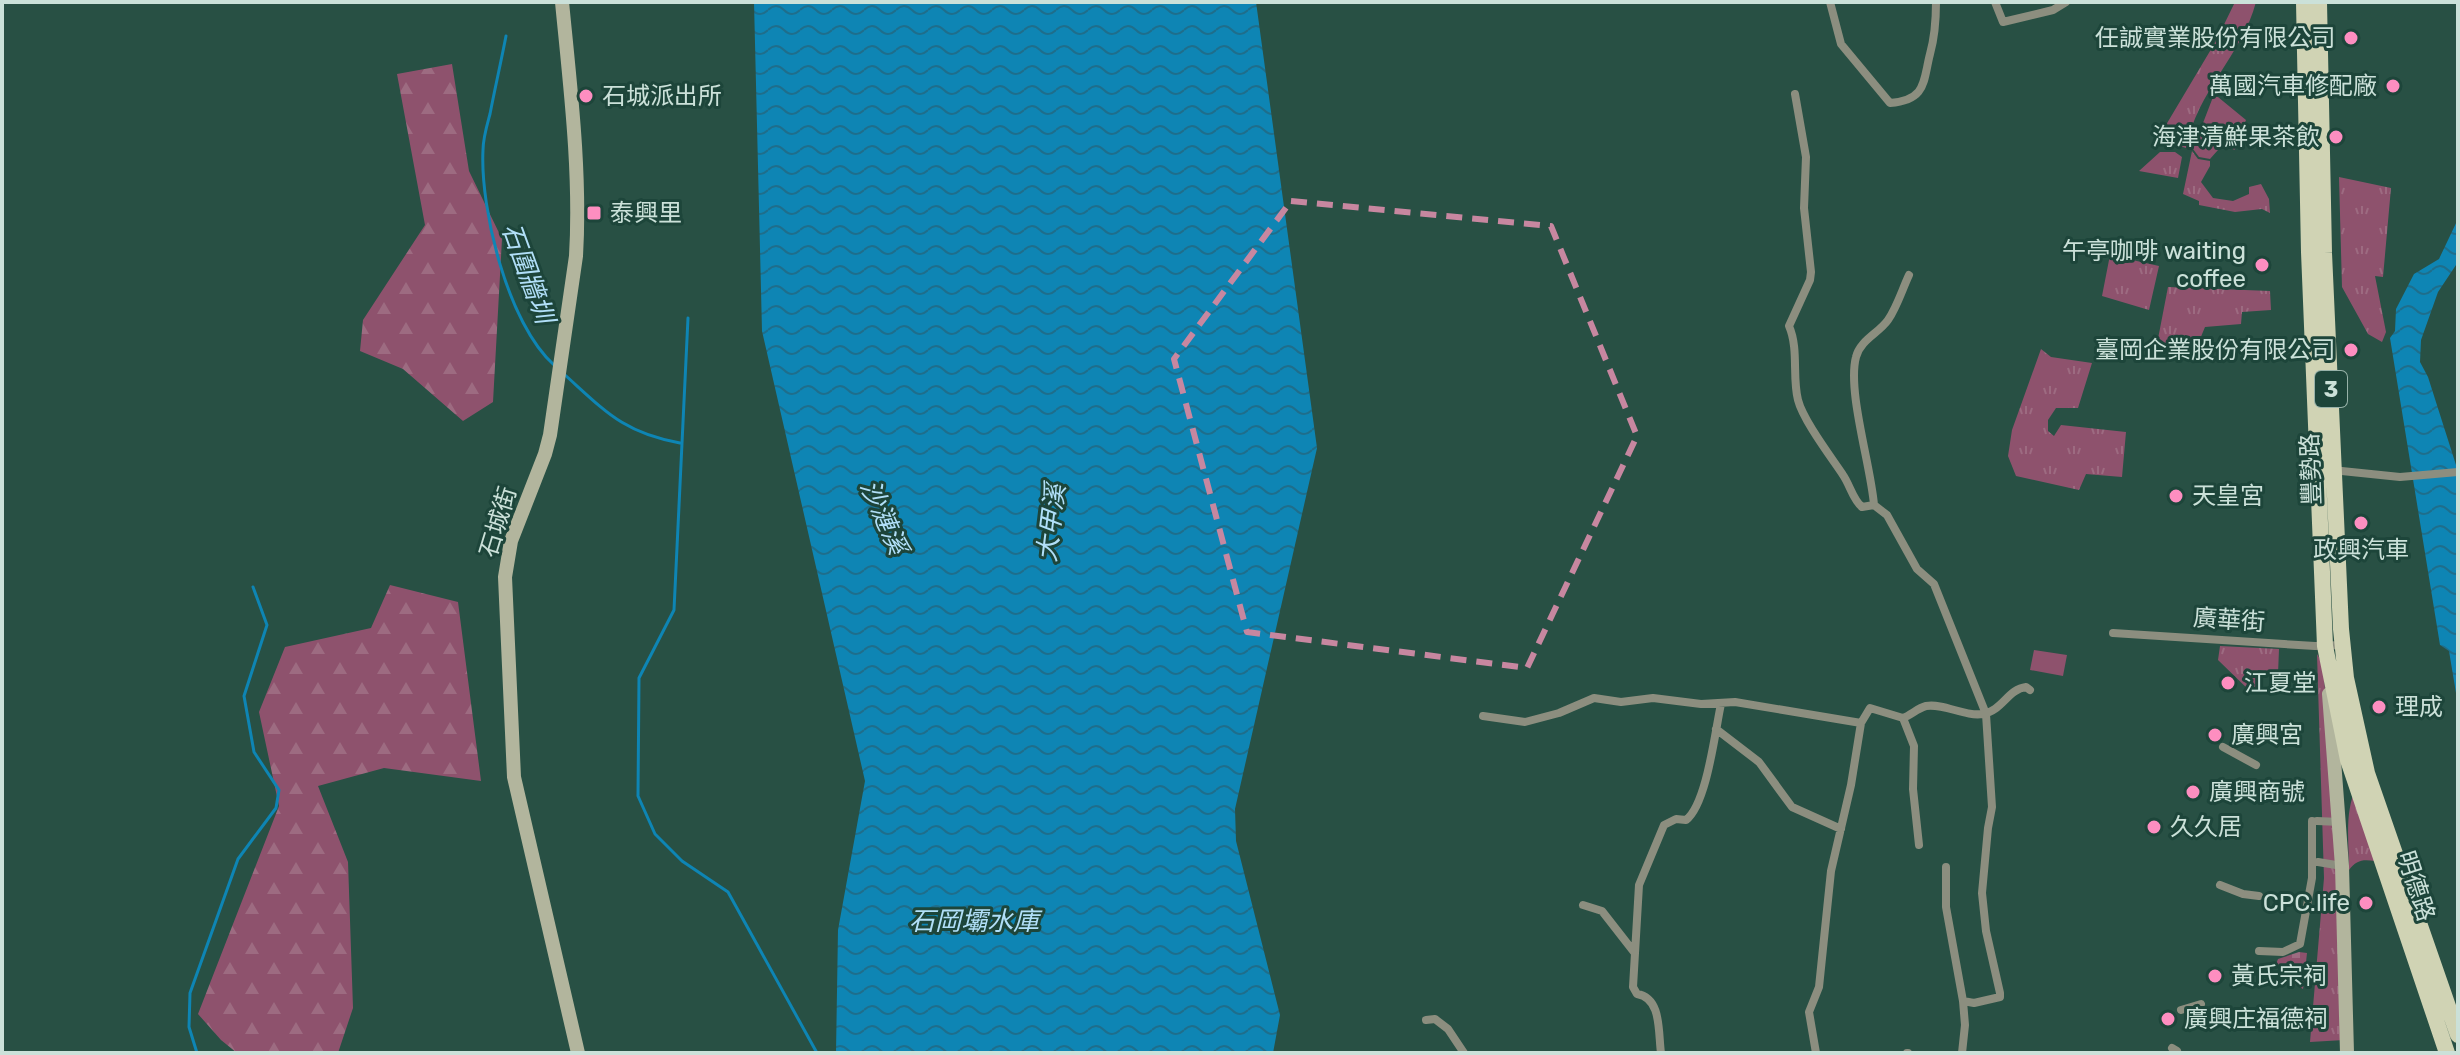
<svg xmlns="http://www.w3.org/2000/svg" width="2460" height="1055" font-family="Rubik,'Noto Sans TC',sans-serif">
	<style>
		.grass { fill: url(#grass-tufts) }
		.forest { fill: url(#forest-firs) }
		.cemetery { fill: url(#cemetery-stones) }
		.garden { fill: #8e526d }
		.water { fill: url(#water-waves) }
		.lines { fill: none; stroke-linecap: round; stroke-linejoin: round }
		.stream { stroke: #0e85b4; stroke-width: 3 }
		.street { stroke: #8c8e7f; stroke-width: 8 }
		.secondary { stroke: #b2b59d; stroke-width: 14 }
		.primary { stroke: #d0d3b4; stroke-width: 16 }
		.marked { fill: none; stroke: #c787a0; stroke-width: 6; stroke-dasharray: 16 10; stroke-linejoin: round }
		.poi-dot { fill: #fd8ec0; stroke: #1d453a; stroke-width: 3 }
		.labels { text-anchor: middle; stroke-width: 6; stroke-linejoin: round; paint-order: stroke }
		.shield { fill: #1d453a; stroke: #97b2a9; stroke-width: 2 }
		.shield-label { font-size: 22px; font-weight: bold; fill: #cbe1d9 }
		.poi-label { font-size: 24px; fill: #cbe1d9; stroke: #1d453a; text-anchor: start }
		.street-label { font-size: 24px; fill: #cbe1d9; stroke: #1d453a }
		.water-label { font-size: 26px; font-style: italic; fill: #b1dff8; stroke: #1d453a }
	</style>
	<defs>
		<pattern id="grass-tufts" width="24" height="20" patternUnits="userSpaceOnUse" patternTransform="scale(2)"><rect width="24" height="20" fill="#8e526d"/><path d="M3 7l-1-3M5 7V3M7 7l1-3M15 17l-1-3M17 17v-4M19 17l1-3" fill="none" stroke="#9d6b81"/></pattern>
		<pattern id="forest-firs" width="22" height="20" patternUnits="userSpaceOnUse" patternTransform="scale(2)"><rect width="22" height="20" fill="#8e526d"/><path d="M5 1l3.5 6h-7zM16 11l3.5 6h-7z" fill="#9d6b81"/></pattern>
		<pattern id="cemetery-stones" width="16" height="16" patternUnits="userSpaceOnUse" patternTransform="scale(2)"><rect width="16" height="16" fill="#8e526d"/><path d="M2 7V4a2 2 0 0 1 4 0v3zM10 15v-3a2 2 0 0 1 4 0v3z" fill="#9d6b81"/></pattern>
		<pattern id="water-waves" width="16" height="10" patternUnits="userSpaceOnUse" patternTransform="scale(2)"><rect width="16" height="10" fill="#0e85b4"/><path d="M0 5q4-4 8 0t8 0" fill="none" stroke="#1e6e8c"/></pattern>
	</defs>
	<rect width="100%" height="100%" fill="#285044"/>
	<path class="grass" d="M2235,2h21c-14,53 -59,89 -70,146l-21,-7 -5,-6 56,-94z
		M2192,151l6,8 12,2v5l-9,16 12,16 20,3 16,-7v-7l12,-3 8,15 1,14 -8,-4 -27,3 -36,-7v-4l-16,-7z
		M2160,152h15l7,5 -4,21 -39,-7z
		M2339,177l52,11 -8,89 -8,-1 11,56 -4,10 -14,-8 -26,-47z
		M2110,255l49,11 -10,44 -47,-14z
		M2168,287l102,4 1,19 -29,2 -1,12 -36,3 -10,24 -38,-7z
		M2041,349l10,8 41,6 -14,45h-22l-8,12v11l6,5 7,-11 65,7 -4,45 -36,-3 -7,16 -63,-14 -8,-20 4,-26z
		M2220,646l59,3 -1,25 -20,-4 1,18 -6,6 -35,-34z
		M2317,654l6,10 8,102 13,274 -34,2 14,-164z
		M2357,786l18,75c-12,-2 -19,-1 -26,9 0,-28 -5,-59 8,-84z"/>
	<path class="forest" d="M452,64l17,107 33,68 -9,163 -30,19 -60,-52 -43,-18 3,-31 62,-95 -28,-151z
		M390,585l68,17 23,179 -97,-13 -66,18 30,76 5,146 -15,45h-101l-16,-13 -23,-26 81,-208 -20,-94 26,-65 86,-19z"/>
	<path class="cemetery" d="M2299,952l8,1 -4,36 -13,-8 -14,-17 2,-5z"/>
	<path class="garden" d="M2213,97h5l28,23 -4,9 3,5 -1,6 -10,10 -8,-9 -16,18 -11,-2 -6,-8z
		M2034,650l33,5 -4,21 -33,-6z"/>
	<path class="water" d="M754,2h502l61,446 -82,361 1,32 44,174 -7,38h-437l2,-123 27,-149 -103,-450z
		M2458,219v43l-20,30 -17,48 -1,22 8,15 28,88 2,240 -9,-54 -9,-6 -50,-307 5,-7 1,-22 18,-35 25,-15z"/>
	<g class="lines">
		<path class="stream" d="M506,36c-5,26 -11,52 -16,78 -3,11 -7,24 -7,36 -3,60 25,174 71,215
			M688,318l-14,292 -35,68 -1,118 17,38 27,27 46,31 89,161
			M565,375c41,37 59,58 115,68
			M197,1053l-8,-26 1,-34 48,-134 38,-51 3,-18 -25,-38 -10,-56 23,-71 -14,-38"/>
		<path class="street" d="M1830,2l11,42 49,59c37,-3 33,-22 40,-49 5,-18 6,-34 6,-52
			M1995,2l8,20 50,-12 13,-8
			M1795,94l11,63 -2,51 7,64 -1,8 -21,46c10,23 3,51 9,74 5,20 33,57 45,75 7,10 10,25 19,32l12,-2 13,10 30,54 17,15 52,130 6,93 -4,21 -6,65 4,38 14,62v4l-26,6 -11,-2 2,24 -3,28
			M2332,470l68,7 58,-5
			M1874,505c-3,-39 -27,-114 -18,-148 4,-17 23,-24 32,-37 9,-13 14,-30 21,-45
			M2113,633l202,13 27,-1
			M1483,716l42,6 34,-9 35,-15 27,4 32,-4 48,6 34,-2 126,21 9,-15 33,10c8,-3 15,-10 23,-12 18,-3 39,11 57,8 19,-3 25,-25 43,-27l4,3
			M1903,718l11,28 -1,43 6,56
			M1716,729l43,33 33,45 49,22
			M2223,747l33,18
			M2317,821l23,1
			M2318,862l24,4
			M1946,867v40l17,94
			M2220,885l23,9 16,2
			M1583,905l19,6 32,41
			M2259,951l24,1 17,-8 12,-66v-57
			M2181,1010l20,-6
			M1426,1020l9,-1 13,10 16,24
			M2172,1048l5,3
			M1661,1053c-3,-21 1,-55 -24,-59l-4,-7 6,-102 25,-60 12,-6 10,1c21,-16 29,-89 35,-116
			M1816,1053l-7,-41 10,-25 12,-116 20,-86 10,-62
			M1907,1053h1"/>
		<path class="secondary" d="M562,2c8,83 19,171 14,254l-26,179 -5,19 -34,87 -6,36 9,200 64,276
			M2329,694l13,172 5,187"/>
		<path class="primary" d="M2304,2l5,250 16,394 23,114 99,293
			M2319,2l5,251 17,376 5,49 21,95 91,262"/>
	</g>
	<path class="marked" d="M1291,201l260,25 86,210 -110,232 -280,-36 -73,-273z"/>
	<g class="poi-dot">
		<circle cx="2351" cy="38" r="8"/>
		<circle cx="2393" cy="86" r="8"/>
		<circle cx="586" cy="96" r="8"/>
		<circle cx="2336" cy="137" r="8"/>
		<rect x="586" y="205" width="16" height="16" rx="4"/>
		<circle cx="2262" cy="265" r="8"/>
		<circle cx="2351" cy="350" r="8"/>
		<circle cx="2176" cy="496" r="8"/>
		<circle cx="2361" cy="523" r="8"/>
		<circle cx="2228" cy="683" r="8"/>
		<circle cx="2379" cy="707" r="8"/>
		<circle cx="2215" cy="735" r="8"/>
		<circle cx="2193" cy="792" r="8"/>
		<circle cx="2154" cy="827" r="8"/>
		<circle cx="2366" cy="903" r="8"/>
		<circle cx="2215" cy="976" r="8"/>
		<circle cx="2168" cy="1019" r="8"/>
	</g>
	<g class="labels">
		<rect class="shield" x="2315" y="371" width="32" height="36" rx="6"/>
		<g class="shield-label">
			<text x="2331" y="397">3</text>
		</g>
		<g class="poi-label">
			<text x="2335" y="46" text-anchor="end">任誠實業股份有限公司</text>
			<text x="2377" y="94" text-anchor="end">萬國汽車修配廠</text>
			<text x="602" y="104">石城派出所</text>
			<text x="2320" y="145" text-anchor="end">海津清鮮果茶飲</text>
			<text x="610" y="221">泰興里</text>
			<text x="2246" y="259" text-anchor="end">午亭咖啡 waiting<tspan x="2246" dy="28">coffee</tspan></text>
			<text x="2335" y="358" text-anchor="end">臺岡企業股份有限公司</text>
			<text x="2192" y="504">天皇宮</text>
			<text x="2361" y="558" text-anchor="middle">政興汽車</text>
			<text x="2244" y="691">江夏堂</text>
			<text x="2395" y="715">理成</text>
			<text x="2231" y="743">廣興宮</text>
			<text x="2209" y="800">廣興商號</text>
			<text x="2170" y="835">久久居</text>
			<text x="2350" y="911" text-anchor="end">CPC.life</text>
			<text x="2231" y="984">黃氏宗祠</text>
			<text x="2184" y="1027">廣興庄福德祠</text>
		</g>
		<g class="street-label">
			<text transform="translate(2311 469) rotate(-92)" y="8">豐勢路</text>
			<text transform="translate(498 522) rotate(-73)" y="8">石城街</text>
			<text transform="translate(2229 620) rotate(4)" y="8">廣華街</text>
			<text transform="translate(2416 886) rotate(72)" y="8">明德路</text>
		</g>
		<g class="water-label">
			<text transform="translate(528 273) rotate(70)" y="9">石圍牆圳</text>
			<text transform="translate(884 517) rotate(66)" y="9">沙漣溪</text>
			<text transform="translate(1051 523) rotate(-83)" y="9">大甲溪</text>
			<text x="974" y="930">石岡壩水庫</text>
		</g>
	</g>
	<rect width="2460" height="1055" fill="none" stroke="#cbe1d9" stroke-width="8"/>
</svg>
